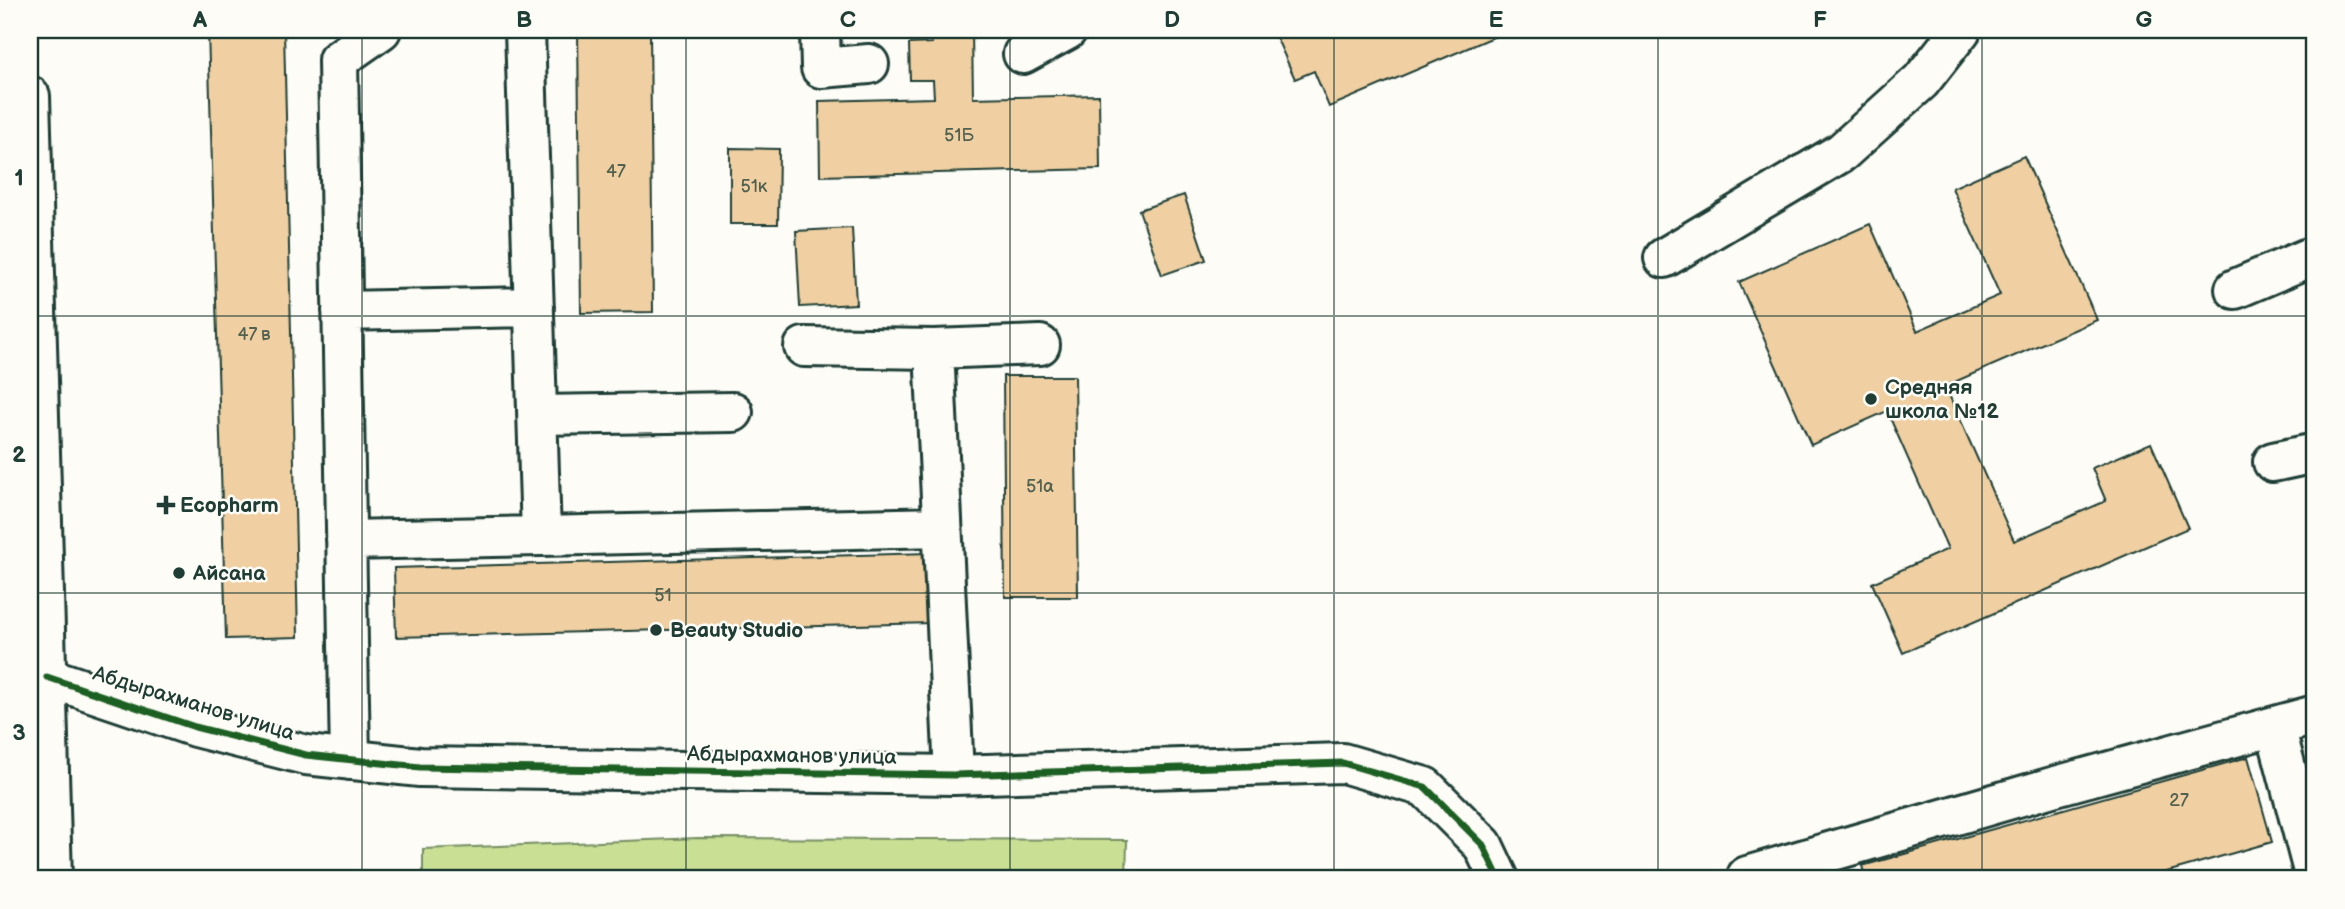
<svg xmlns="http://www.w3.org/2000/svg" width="2345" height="909" font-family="'Balsamiq Sans',sans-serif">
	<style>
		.green { fill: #c9df94; stroke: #748e64; stroke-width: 2 }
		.building { fill: #f0d0a2; stroke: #1f3d34; stroke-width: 2 }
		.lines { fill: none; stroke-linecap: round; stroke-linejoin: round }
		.minor-casing { stroke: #1f3d34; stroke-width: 44 }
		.major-casing { stroke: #1f3d34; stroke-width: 44 }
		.minor { stroke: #fdfcf7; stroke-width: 38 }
		.major { stroke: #fdfcf7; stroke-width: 38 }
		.cycleway-casing { stroke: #fdfcf7; stroke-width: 11 }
		.cycleway { stroke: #1b5e20; stroke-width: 7 }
		.grid { fill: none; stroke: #1f3d34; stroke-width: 2; stroke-opacity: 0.55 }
		.poi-dot { fill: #1f3d34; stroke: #fdfcf7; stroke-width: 2.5 }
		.labels { text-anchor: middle; stroke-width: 5; stroke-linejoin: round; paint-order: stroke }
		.number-label { font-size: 18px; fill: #536250 }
		.poi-label { font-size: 21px; font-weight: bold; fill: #1f3d34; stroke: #fdfcf7; text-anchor: start }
		.street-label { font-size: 21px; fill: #1f3d34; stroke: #fdfcf7 }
		.neatline { fill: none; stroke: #1f3d34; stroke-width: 2.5 }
		.grid-label { font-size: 23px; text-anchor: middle; font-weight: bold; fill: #1f3d34 }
	</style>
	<rect width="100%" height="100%" fill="#fdfcf7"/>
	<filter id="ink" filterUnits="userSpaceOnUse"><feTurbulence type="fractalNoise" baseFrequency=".0143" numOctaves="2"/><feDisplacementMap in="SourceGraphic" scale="14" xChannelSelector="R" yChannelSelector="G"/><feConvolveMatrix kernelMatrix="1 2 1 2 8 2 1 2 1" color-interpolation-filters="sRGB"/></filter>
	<g filter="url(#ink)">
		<path class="green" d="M698,838l429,2 -1,39h-703v-30z"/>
		<path class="building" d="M208,30h76l14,607 -72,2z
			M578,30h72l3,282 -72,1z
			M932,30h40l1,68 126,-3 1,74 -280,7 -1,-75 115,-3 -1,-18h-23l-1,-36 23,-1z
			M1273,30h237l-181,77 -15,-36 -19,8z
			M730,148l49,1 -1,75h-48z
			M2024,156l73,164 -152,66 69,155 92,-40 -14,-33 59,-25 37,85 -285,125 -31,-70 76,-34 -61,-138 -76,34 -72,-163 131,-58 47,107 83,-36 -48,-107z
			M1184,195l22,65 -44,15 -23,-65z
			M852,228l4,76 -56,3 -4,-76z
			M1003,376h72l3,221h-73z
			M929,553l2,70 -535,14 -2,-69z
			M2248,757l24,85 -130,37h-276l-4,-13z"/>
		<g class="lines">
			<defs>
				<path id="minor" d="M820,30l1,38 48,-4
					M1023,54l44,-24
					M1664,258l178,-106 79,-71 40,-51
					M2235,289l80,-34
					M342,311l192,-4
					M804,347l130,2 20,426
					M934,349l106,-4
					M538,415l195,-3
					M2273,462l42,-9
					M541,536l401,-9
					M346,540l195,-4 -16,-506
					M47,677l148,50 111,28 114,12 534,8 389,-12 82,24 58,58 16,34
					M2275,726l38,145
					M350,760l-12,-700 43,-30
					M1747,876l305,-89 263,-72"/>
				<path id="major" d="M30,96l22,783"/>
			</defs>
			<use href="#minor" class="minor-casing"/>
			<use href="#major" class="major-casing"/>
			<use href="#minor" class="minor"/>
			<use href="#major" class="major"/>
			<defs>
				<path id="cycleway" d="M47,677l148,50 111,28 114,12 534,8 389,-12 82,24 58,58 16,34"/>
			</defs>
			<use href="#cycleway" class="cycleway-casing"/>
			<use href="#cycleway" class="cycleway"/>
		</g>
	</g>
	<path class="grid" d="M362,30v849M686,30v849M1010,30v849M1334,30v849M1658,30v849M1982,30v849M30,316h2285M30,593h2285"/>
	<g class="poi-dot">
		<circle cx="1871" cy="399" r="7"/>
		<path d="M162.5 494.5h7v7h7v7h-7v7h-7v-7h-7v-7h7z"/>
		<circle cx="179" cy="573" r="7"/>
		<circle cx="656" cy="630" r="7"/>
	</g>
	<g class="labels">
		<g class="number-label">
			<text x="959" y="141">51Б</text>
			<text x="616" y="177">47</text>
			<text x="754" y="192">51к</text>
			<text x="254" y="340">47 в</text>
			<text x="1040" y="492">51а</text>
			<text x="663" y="601">51</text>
			<text x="2179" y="806">27</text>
		</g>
		<g class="poi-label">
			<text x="1885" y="394">Средняя<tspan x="1885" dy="24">школа №12</tspan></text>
			<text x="180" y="512">Ecopharm</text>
			<text x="193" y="580">Айсана</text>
			<text x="670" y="637">Beauty Studio</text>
		</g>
		<g class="street-label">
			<text transform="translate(194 703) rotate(17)" y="7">Абдырахманов улица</text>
			<text transform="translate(792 755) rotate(1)" y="7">Абдырахманов улица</text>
		</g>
	</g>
	<rect width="2345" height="909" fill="none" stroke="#fdfcf7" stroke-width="77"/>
	<rect x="38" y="38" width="2268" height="832" class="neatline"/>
	<g class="grid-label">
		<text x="200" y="27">A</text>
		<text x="524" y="27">B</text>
		<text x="848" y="27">C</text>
		<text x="1172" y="27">D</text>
		<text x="1496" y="27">E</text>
		<text x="1820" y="27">F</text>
		<text x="2144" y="27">G</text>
		<text x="19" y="185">1</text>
		<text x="19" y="462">2</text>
		<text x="19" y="740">3</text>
	</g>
</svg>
